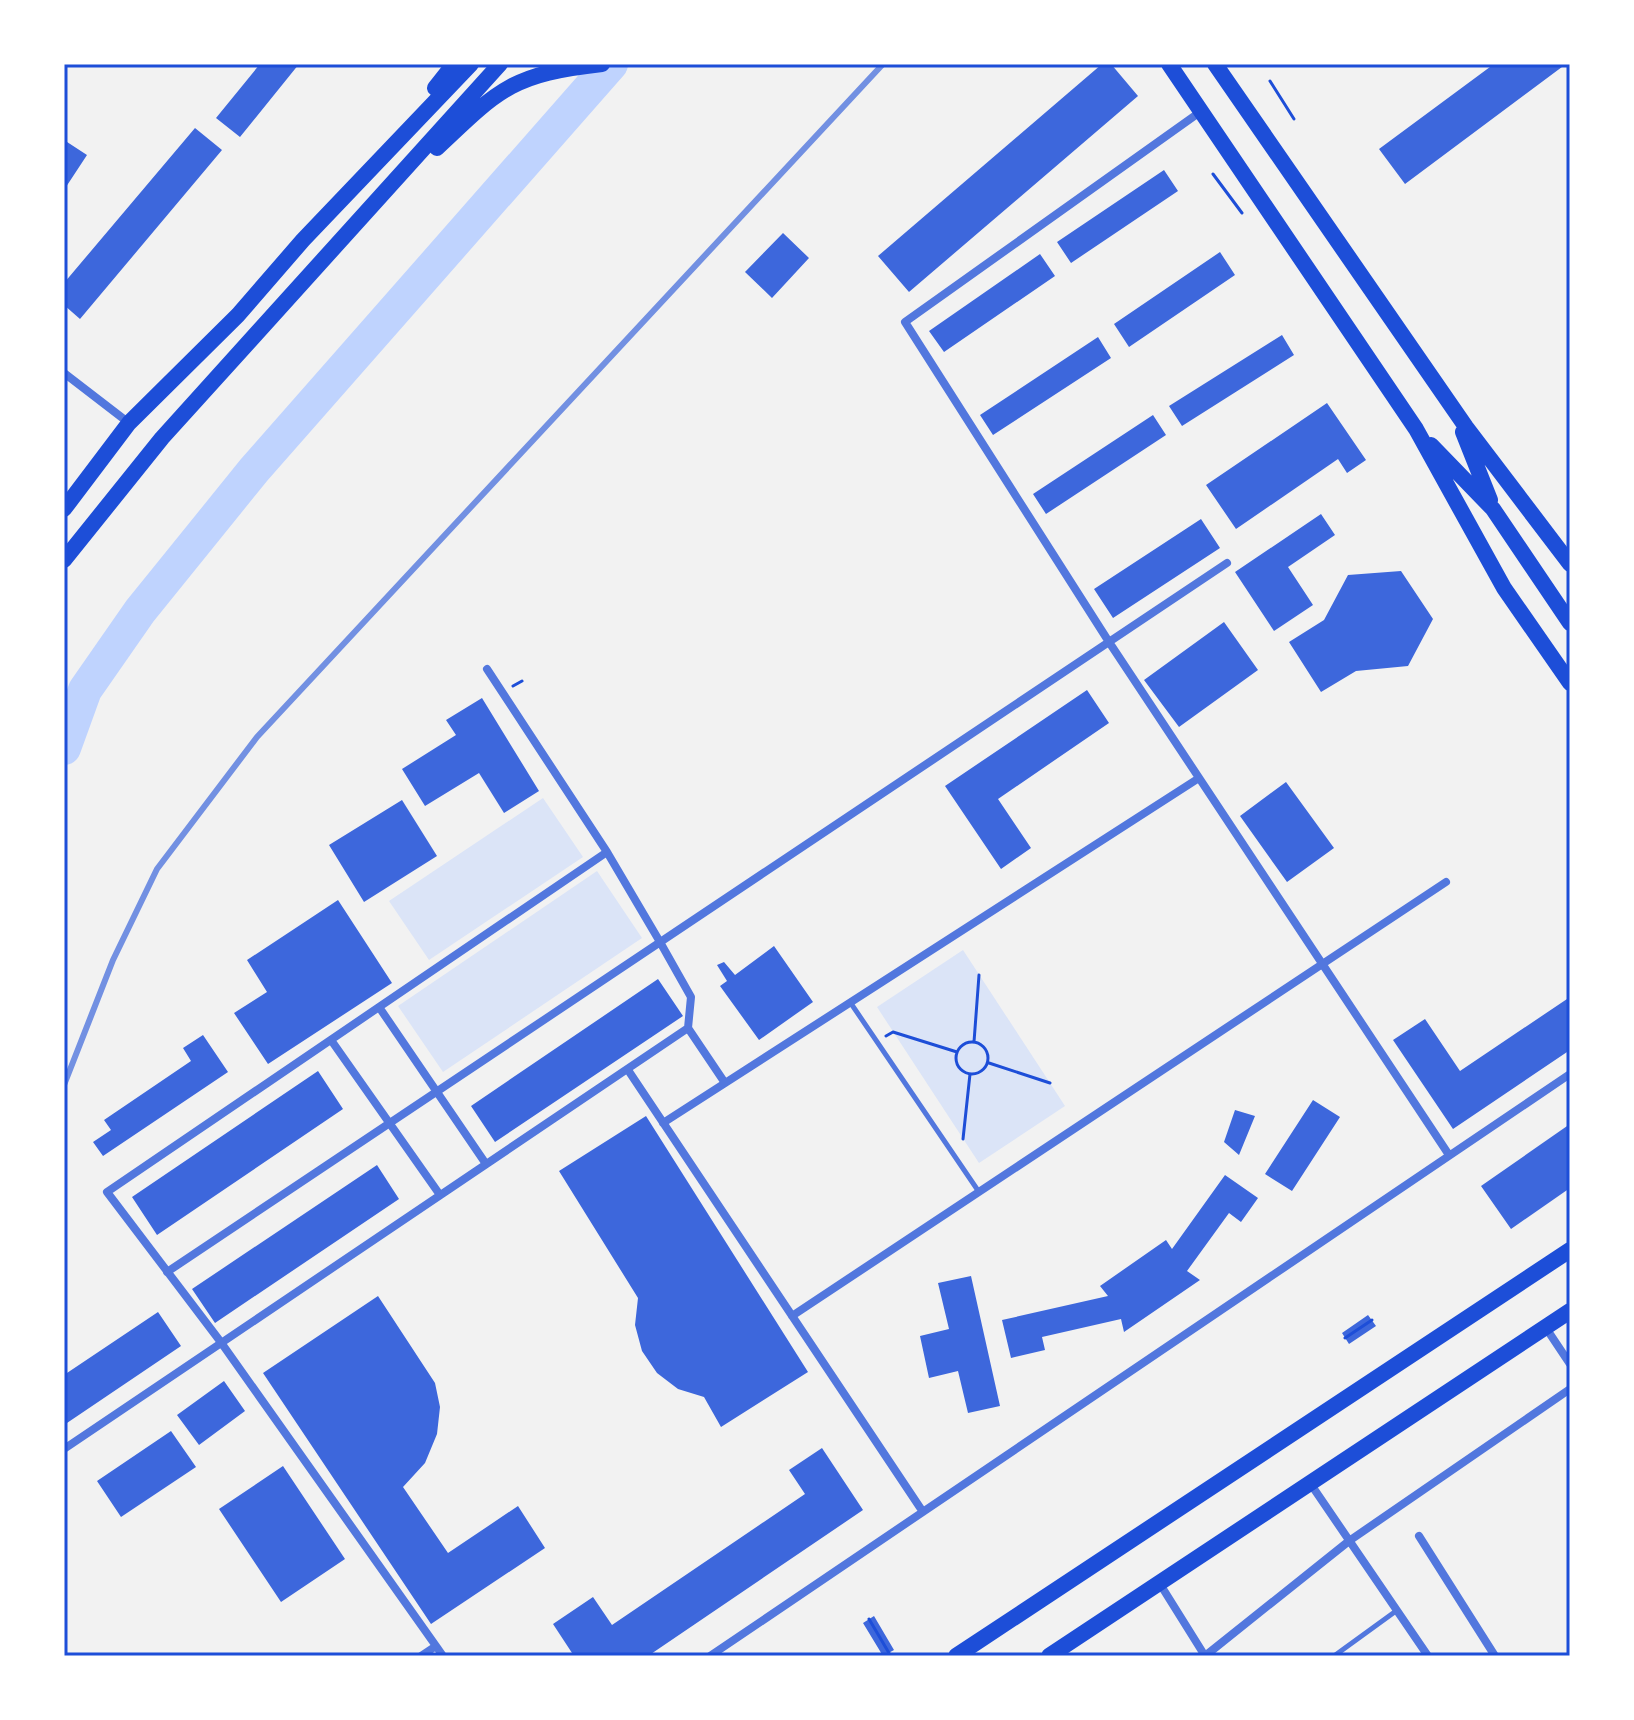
<svg xmlns="http://www.w3.org/2000/svg" width="1634" height="1720" font-family="Manrope,sans-serif">
	<style>
		.green { fill: #dbe4f7 }
		.lines { fill: none; stroke-linecap: round; stroke-linejoin: round }
		.river { stroke: #bfd3fe; stroke-width: 34 }
		.building { fill: #3d67dc }
		.path { stroke: #1d4ed8; stroke-width: 3 }
		.service { stroke: #5277de; stroke-width: 5 }
		.minor { stroke: #5277de; stroke-width: 8 }
		.primary { stroke: #1d4ed8; stroke-width: 16 }
		.trunk { stroke: #1d4ed8; stroke-width: 16 }
		.rail { stroke: #7290e2; stroke-width: 6 }
		.neatline { fill: none; stroke: #1d4ed8; stroke-width: 3 }
	</style>
	<rect width="100%" height="100%" fill="#f2f2f2"/>
	<path class="green" d="M543,798l40,59 -154,103 -40,-59z
		M597,871l45,67 -199,134 -45,-66z
		M963,950l102,156 -86,57 -102,-156z"/>
	<g class="lines">
		<path class="river" d="M64,748l21,-58 55,-79 114,-141 357,-406"/>
	</g>
	<path class="building" d="M260,64h39l-59,73 -24,-19z
		M1102,64h9l27,32 -229,196 -31,-36z
		M1494,64h72l-161,120 -26,-35z
		M195,128l27,22 -142,169 -16,-14v-22z
		M64,140l23,15 -23,35z
		M1164,170l14,21 -107,72 -14,-21z
		M783,233l26,25 -37,40 -27,-26z
		M1220,252l15,23 -106,72 -15,-23z
		M1040,254l15,22 -111,76 -15,-21z
		M1282,335l12,20 -112,71 -13,-20z
		M1098,337l13,21 -118,77 -13,-20z
		M1327,403l39,57 -19,13 -9,-14 -102,70 -30,-44z
		M1153,415l13,20 -120,79 -13,-20z
		M1321,514l14,21 -47,32 25,38 -39,26 -39,-59z
		M1201,519l19,29 -107,70 -19,-29z
		M1401,571l32,48 -25,47 -52,5 -35,21 -32,-50 35,-22 24,-45z
		M1224,622l34,48 -79,57 -35,-47z
		M1087,690l22,33 -111,76 33,49 -30,21 -56,-83z
		M482,698l57,93 -35,22 -25,-40 -54,33 -23,-37 54,-34 -10,-15z
		M1286,782l48,66 -47,34 -47,-66z
		M402,800l35,56 -73,46 -35,-57z
		M338,900l54,83 -124,81 -34,-51 33,-21 -20,-32z
		M774,946l39,56 -54,38 -39,-54 7,-5 -10,-16 7,-3 11,13z
		M658,979l25,37 -188,126 -24,-36z
		M1570,997v53l-117,79 -60,-89 32,-21 35,52z
		M203,1035l25,37 -125,84 -10,-14 18,-12 -7,-10 87,-59 -8,-13z
		M318,1071l25,38 -186,126 -25,-38z
		M1313,1100l27,17 -48,74 -27,-17z
		M1235,1110l20,6 -16,39 -15,-13z
		M646,1116l162,256 -87,55 -17,-30 -26,-8 -21,-16 -15,-22 -7,-26 3,-27 -79,-127z
		M1570,1124v64l-59,41 -30,-43z
		M377,1165l22,34 -184,124 -23,-34z
		M1225,1175l33,23 -17,24 -12,-9 -42,58 13,9 -76,52 -3,-13 -79,18 3,13 -34,8 -9,-38 106,-24 -8,-10 66,-46 6,9z
		M971,1276l29,130 -32,7 -10,-42 -29,7 -9,-42 29,-7 -11,-46z
		M378,1296l57,87 5,24 -3,27 -12,29 -22,24 45,66 70,-47 27,42 -114,76 -168,-251z
		M158,1312l23,34 -117,79v-50z
		M1368,1315l8,11 -27,18 -7,-11z
		M224,1381l21,30 -46,34 -22,-30z
		M171,1431l25,36 -75,50 -24,-36z
		M822,1448l41,62 -215,146h-74l-21,-32 40,-27 19,28 193,-131 -16,-24z
		M283,1466l62,93 -64,43 -62,-93z
		M874,1616l20,34 -11,6 -20,-33z"/>
	<g class="lines">
		<path class="path" d="M1270,81l24,38
			M1213,174l29,39
			M513,686l9,-5
			M886,1036l7,-4 64,20
			M956 1058a16 16 0 1 1 32 0a16 16 0 1 1-32 0Z
			M974,1042l5,-67
			M989,1063l61,20
			M963,1139l7,-65
			M1345,1338l27,-18
			M869,1619l20,34"/>
		<path class="service" d="M850,1002l129,190
			M1334,1656l62,-45"/>
		<path class="minor" d="M1200,112l-295,210 204,320 340,513
			M64,373l65,50
			M487,669l120,183 53,90 31,55 -3,31 37,55
			M379,1007l107,157
			M331,1040l109,155
			M628,1070l295,442
			M663,1123l536,-345
			M167,1272l1060,-709
			M792,1316l654,-434
			M1546,1328l24,36
			M64,1449l624,-421
			M1310,1483l118,173
			M1419,1536l76,120
			M1160,1584l45,72
			M436,1646l-216,-305 -113,-149 500,-340
			M421,1656l15,-10 7,10
			M710,1656l860,-582
			M1205,1656l144,-115 221,-152"/>
		<path class="primary" d="M1169,64l247,365 88,159 66,95
			M1215,64l251,363 104,137
			M1463,432l27,68
			M1431,445l62,64 77,114
			M956,1656l614,-406
			M1049,1656l521,-345"/>
		<path class="trunk" d="M435,88l19,-24
			M437,148c63,-60 76,-74 165,-84
			M64,509l65,-86 109,-108 65,-75 168,-176
			M64,560l98,-122 338,-374"/>
		<path class="rail" d="M64,1085l49,-125 44,-91 100,-132 626,-673"/>
	</g>
	<rect width="1634" height="1720" fill="none" stroke="#ffffff" stroke-width="132"/>
	<rect x="66" y="66" width="1502" height="1588" class="neatline"/>
</svg>
